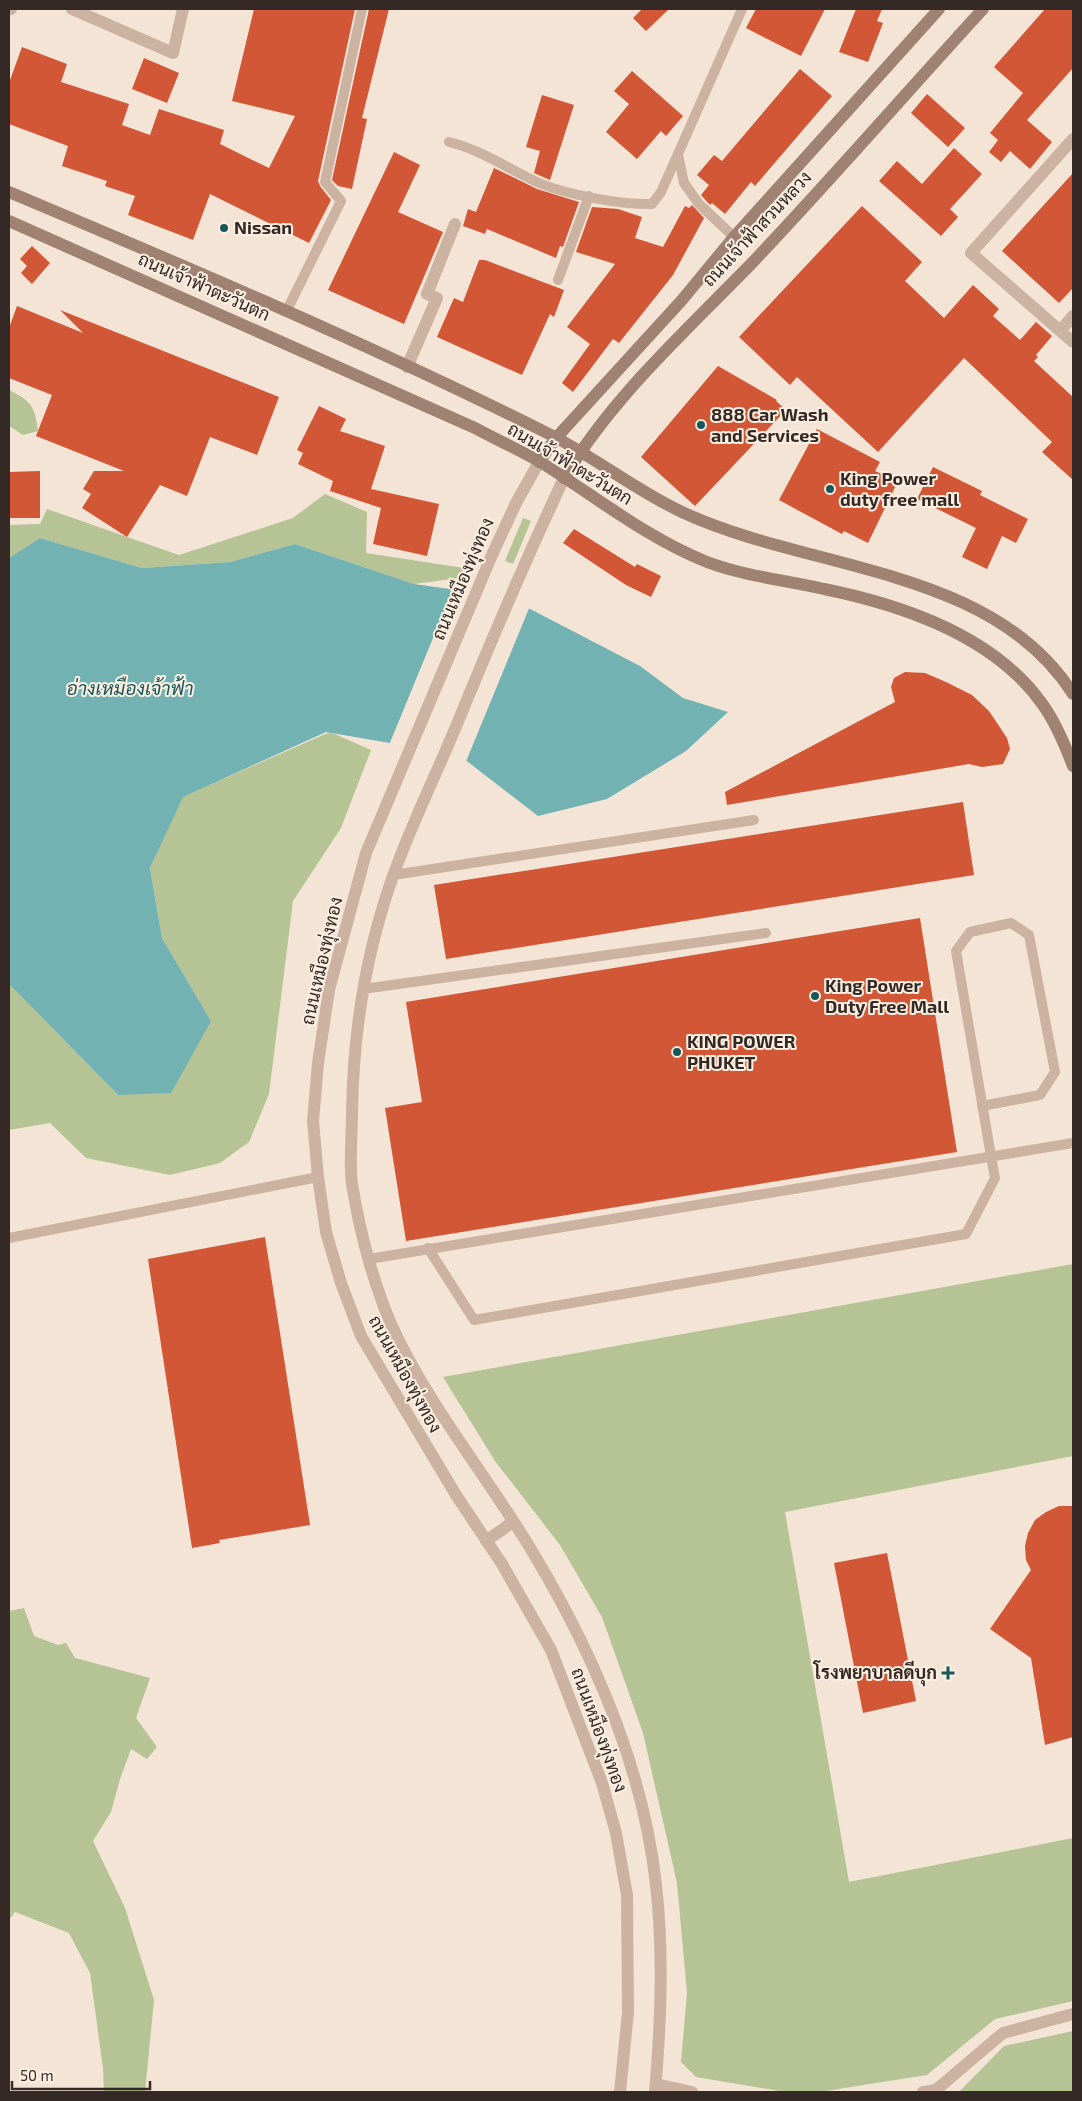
<svg xmlns="http://www.w3.org/2000/svg" width="1082" height="2101" font-family="'Exo 2',Sarabun,sans-serif">
	<style>
		.green { fill: #b5c395 }
		.water { fill: #72b2b2 }
		.pier { fill: #f3e4d6 }
		.building { fill: #d15736 }
		.lines { fill: none; stroke-linecap: round; stroke-linejoin: round }
		.service { stroke: #ccb3a1; stroke-width: 10 }
		.minor { stroke: #ccb3a1; stroke-width: 12 }
		.tertiary { stroke: #ccb3a1; stroke-width: 12 }
		.secondary { stroke: #9f8272; stroke-width: 12 }
		.poi-dot { fill: #17585a; stroke: #fbefe2; stroke-width: 2 }
		.labels { text-anchor: middle; stroke-width: 4; stroke-linejoin: round; paint-order: stroke }
		.poi-label { font-size: 18px; font-weight: bold; fill: #352925; stroke: #fbefe2; text-anchor: start }
		.street-label { font-size: 18px; fill: #352925; stroke: #fbefe2 }
		.water-label { font-size: 19px; font-style: italic; fill: #17585a; stroke: #fbefe2 }
	</style>
	<rect width="100%" height="100%" fill="#f3e4d6"/>
	<path class="green" d="M9,390c22,11 26,16 29,41l-15,4 -14,-9z
		M325,494l42,18 -1,41 98,15 1,3 -6,7 -45,6 -119,-40 -65,18 -88,6 -102,-30 -31,20v-33l31,-1 7,-15 132,46 114,-37z
		M523,518l8,3 -18,43 -8,-3z
		M330,732l41,18 -30,78 -48,73 -24,193 -20,48 -29,21 -50,12 -84,-17 -36,-35 -41,7v-146l109,111 93,-74 -49,-83 -12,-70 32,-71z
		M1073,1264v192l-288,56 64,370 224,-44v163l-78,18 -68,56 -108,17h-34l-89,-15 -15,-15 6,-69 -10,-110 -34,-150 -41,-116 -42,-72 -65,-84 -52,-84z
		M24,1608l10,28 24,9 8,-2 9,15 75,20 -14,40 21,29 -10,12 -16,-10 -11,30 -9,33 -18,29 32,67 29,92 -9,92h-41l-1,-24 -13,-95 -21,-40 -54,-21 -6,8v-309z
		M1073,2031v61h-114l45,-46z"/>
	<path class="water" d="M40,538l102,30 88,-6 65,-18 119,40 93,13 133,69 43,32 45,14 -42,39 -79,48 -69,17 -79,-61 -133,-23 -143,65 -33,71 12,70 49,83 -40,72 -53,2 -109,-111v-426z"/>
	<path class="pier" d="M454,587l53,7 23,12 -65,158 -7,-6 -69,-13z"/>
	<path class="building" d="M254,9h101l-37,172 2,5 11,14 -22,43 -99,-49 -17,46 -65,-25 7,-19 -30,-10 2,-5 -45,-15 6,-20 -59,-22v-41l13,-36 45,17 -6,18 68,22 -7,21 28,10 9,-26 65,21 -4,14 49,24 26,-52 -63,-15z
		M369,9h20l-27,109 5,1 -15,70 -14,-3 -6,-6z
		M642,9h27l-23,22 -13,-13z
		M756,9h69l-24,47 -55,-28z
		M856,9h26l-5,12 6,2 -15,39 -29,-10z
		M1045,9h28v59l-46,52 25,22 -22,27 -20,-18 -9,11 -12,-10 9,-12 -8,-7 33,-40 -29,-26z
		M144,58l35,15 -12,30 -35,-14z
		M800,69l32,27 -77,90 -4,-4 -26,32 -13,-11 -2,2 -9,-10 8,-10 -12,-10 17,-20 8,6z
		M632,71l51,45 -17,20 -5,-5 -24,28 -31,-27 23,-28 -15,-13z
		M927,94l38,34 -17,19 -37,-34z
		M542,95l32,10 -24,75 -16,-7 6,-22 -14,-4z
		M954,148l28,26 -32,35 8,8 -17,19 -62,-55 18,-20 25,23z
		M394,152l26,13 -22,47 45,20 -39,92 -76,-34z
		M494,168l43,21 42,13 -16,45 -3,-1 -4,12 -69,-29 -2,5 -22,-8 5,-17 8,3z
		M1073,173v115l-14,15 -57,-52z
		M692,205l12,13 -31,57 -54,68 -6,-4 -40,53 -11,-9 28,-39 -23,-17 48,-63 -39,-12 16,-45 26,2 24,8 -7,21 28,9 22,-41 4,2z
		M862,206l60,56 -17,19 39,37 29,-33 26,24 -6,7 27,24 16,-18 16,14 -16,19 2,2 -4,4 39,36v83l-31,-28 10,-10 -88,-84 -86,94 -81,-75 -7,8 -51,-48z
		M32,246l18,17 -18,21 -11,-11 6,-7 -7,-7z
		M479,260h6l79,30 -10,27 -4,-3 -28,61 -85,-38 17,-39 9,4z
		M17,306l66,27 -23,-23 219,87 -22,58 -47,-18 -23,59 -27,-11 -33,52 -45,-29 9,-14 -8,-5 11,-18h30l-88,-35 16,-41 -43,-17v-50z
		M718,366l59,34 -1,1 10,9 -91,96 -54,-49z
		M319,406l27,13 -6,12 45,15 -14,43 68,15 -12,52 -54,-12 8,-36 -51,-17 3,-10 -35,-17 5,-11 -6,-3z
		M817,429l63,33 -5,9 23,10 -30,62 -24,-12 -2,3 -63,-34z
		M933,467l49,24 -2,4 48,24 -12,24 -14,-7 -15,33 -25,-12 14,-29 -59,-29z
		M40,471v47h-31v-46z
		M574,529l61,38 2,-3 24,12 -10,21 -25,-12 -63,-42z
		M905,672l20,1 21,9 26,13 17,16 18,27 3,11 -7,15 -21,3 -13,-3 -242,41 -2,-13 170,-90 -4,-15 3,-9z
		M963,802l11,73 -528,84 -12,-74z
		M920,918l37,234 -551,89 -21,-133 37,-6 -16,-100z
		M265,1237l45,288 -91,15 1,3 -28,5 -44,-289z
		M1059,1506h14v231l-28,8 -14,-87 -41,-29 41,-59 -5,-10 -1,-14 3,-13 7,-13 11,-8z
		M887,1553l29,148 -53,12 -29,-150z"/>
	<g class="lines">
		<path class="service" d="M449,142c33,8 59,27 90,41 29,12 83,22 113,21l9,-12 17,-38
			M734,237l-35,-33 -15,-21 -6,-29 64,-145
			M558,280l31,-84
			M286,312l55,-111 -16,-19 37,-173
			M393,875l361,-55
			M363,989l403,-56
			M9,1238l309,-61
			M428,1248l46,72 492,-86 29,-56 -4,-22 -35,-205 14,-19 41,-9 18,12 26,137 -15,23 -58,11
			M369,1259l704,-116"/>
		<path class="minor" d="M9,9h2
			M72,9l101,44 10,-44
			M1073,139l-102,114 102,89
			M1061,330l12,-14
			M407,367l30,-69 -10,-4 28,-70
			M656,2084l36,8
			M923,2092l13,-2 67,-57 70,-19"/>
		<path class="tertiary" d="M539,462l-23,41 -24,52 -126,298 -37,137 -11,73 -5,58 5,56 8,55 15,51 20,53 95,159 46,69 49,86 51,133 14,50 11,62 1,117 -8,80
			M564,478c-38,81 -73,163 -107,246 -21,51 -46,101 -64,152 -27,76 -40,158 -41,238 0,23 -3,47 0,70 8,50 24,111 47,157 36,72 88,136 130,205 62,102 114,219 127,339 8,68 5,138 -1,207
			M486,1541l27,-19"/>
		<path class="secondary" d="M9,192c183,77 367,155 544,244 44,23 84,55 129,76 126,59 310,54 391,182
			M9,221l466,207c22,12 45,22 67,35 54,34 105,75 165,99 37,14 78,18 117,27 79,16 171,47 219,116 13,18 22,40 30,61
			M539,462l17,-24 126,-138 52,-63 205,-228
			M564,478c49,-82 121,-146 187,-214 79,-83 154,-170 232,-255"/>
	</g>
	<g class="poi-dot">
		<circle cx="224" cy="228" r="5"/>
		<circle cx="701" cy="425" r="5"/>
		<circle cx="830" cy="489" r="5"/>
		<circle cx="815" cy="996" r="5"/>
		<circle cx="677" cy="1052" r="5"/>
		<path d="M945.5 1665.5h5v5h5v5h-5v5h-5v-5h-5v-5h5z"/>
	</g>
	<g class="labels">
		<g class="poi-label">
			<text x="234" y="234">Nissan</text>
			<text x="711" y="421">888 Car Wash<tspan x="711" dy="21">and Services</tspan></text>
			<text x="840" y="485">King Power<tspan x="840" dy="21">duty free mall</tspan></text>
			<text x="825" y="992">King Power<tspan x="825" dy="21">Duty Free Mall</tspan></text>
			<text x="687" y="1048">KING POWER<tspan x="687" dy="21">PHUKET</tspan></text>
			<text x="937" y="1679" text-anchor="end">โรงพยาบาลดีบุก</text>
		</g>
		<g class="street-label">
			<text transform="translate(757 229) rotate(-47)" y="6">ถนนเจ้าฟ้าสวนหลวง</text>
			<text transform="translate(204 287) rotate(24)" y="6">ถนนเจ้าฟ้าตะวันตก</text>
			<text transform="translate(570 464) rotate(31)" y="6">ถนนเจ้าฟ้าตะวันตก</text>
			<text transform="translate(463 579) rotate(-67)" y="6">ถนนเหมืองทุ่งทอง</text>
			<text transform="translate(322 961) rotate(-77)" y="6">ถนนเหมืองทุ่งทอง</text>
			<text transform="translate(405 1374) rotate(61)" y="6">ถนนเหมืองทุ่งทอง</text>
			<text transform="translate(599 1730) rotate(70)" y="6">ถนนเหมืองทุ่งทอง</text>
		</g>
		<g class="water-label">
			<text x="130" y="695">อ่างเหมืองเจ้าฟ้า</text>
		</g>
	</g>
	<rect width="1082" height="2101" fill="none" stroke="#352925" stroke-width="20"/>
	<path d="M12 2081v8h138v-8" fill="none" stroke="#352925" stroke-width="2.5"/>
	<text x="20" y="2081" font-size="15" fill="#352925" stroke="#fbefe2" stroke-width="4" paint-order="stroke">50 m</text>
</svg>
